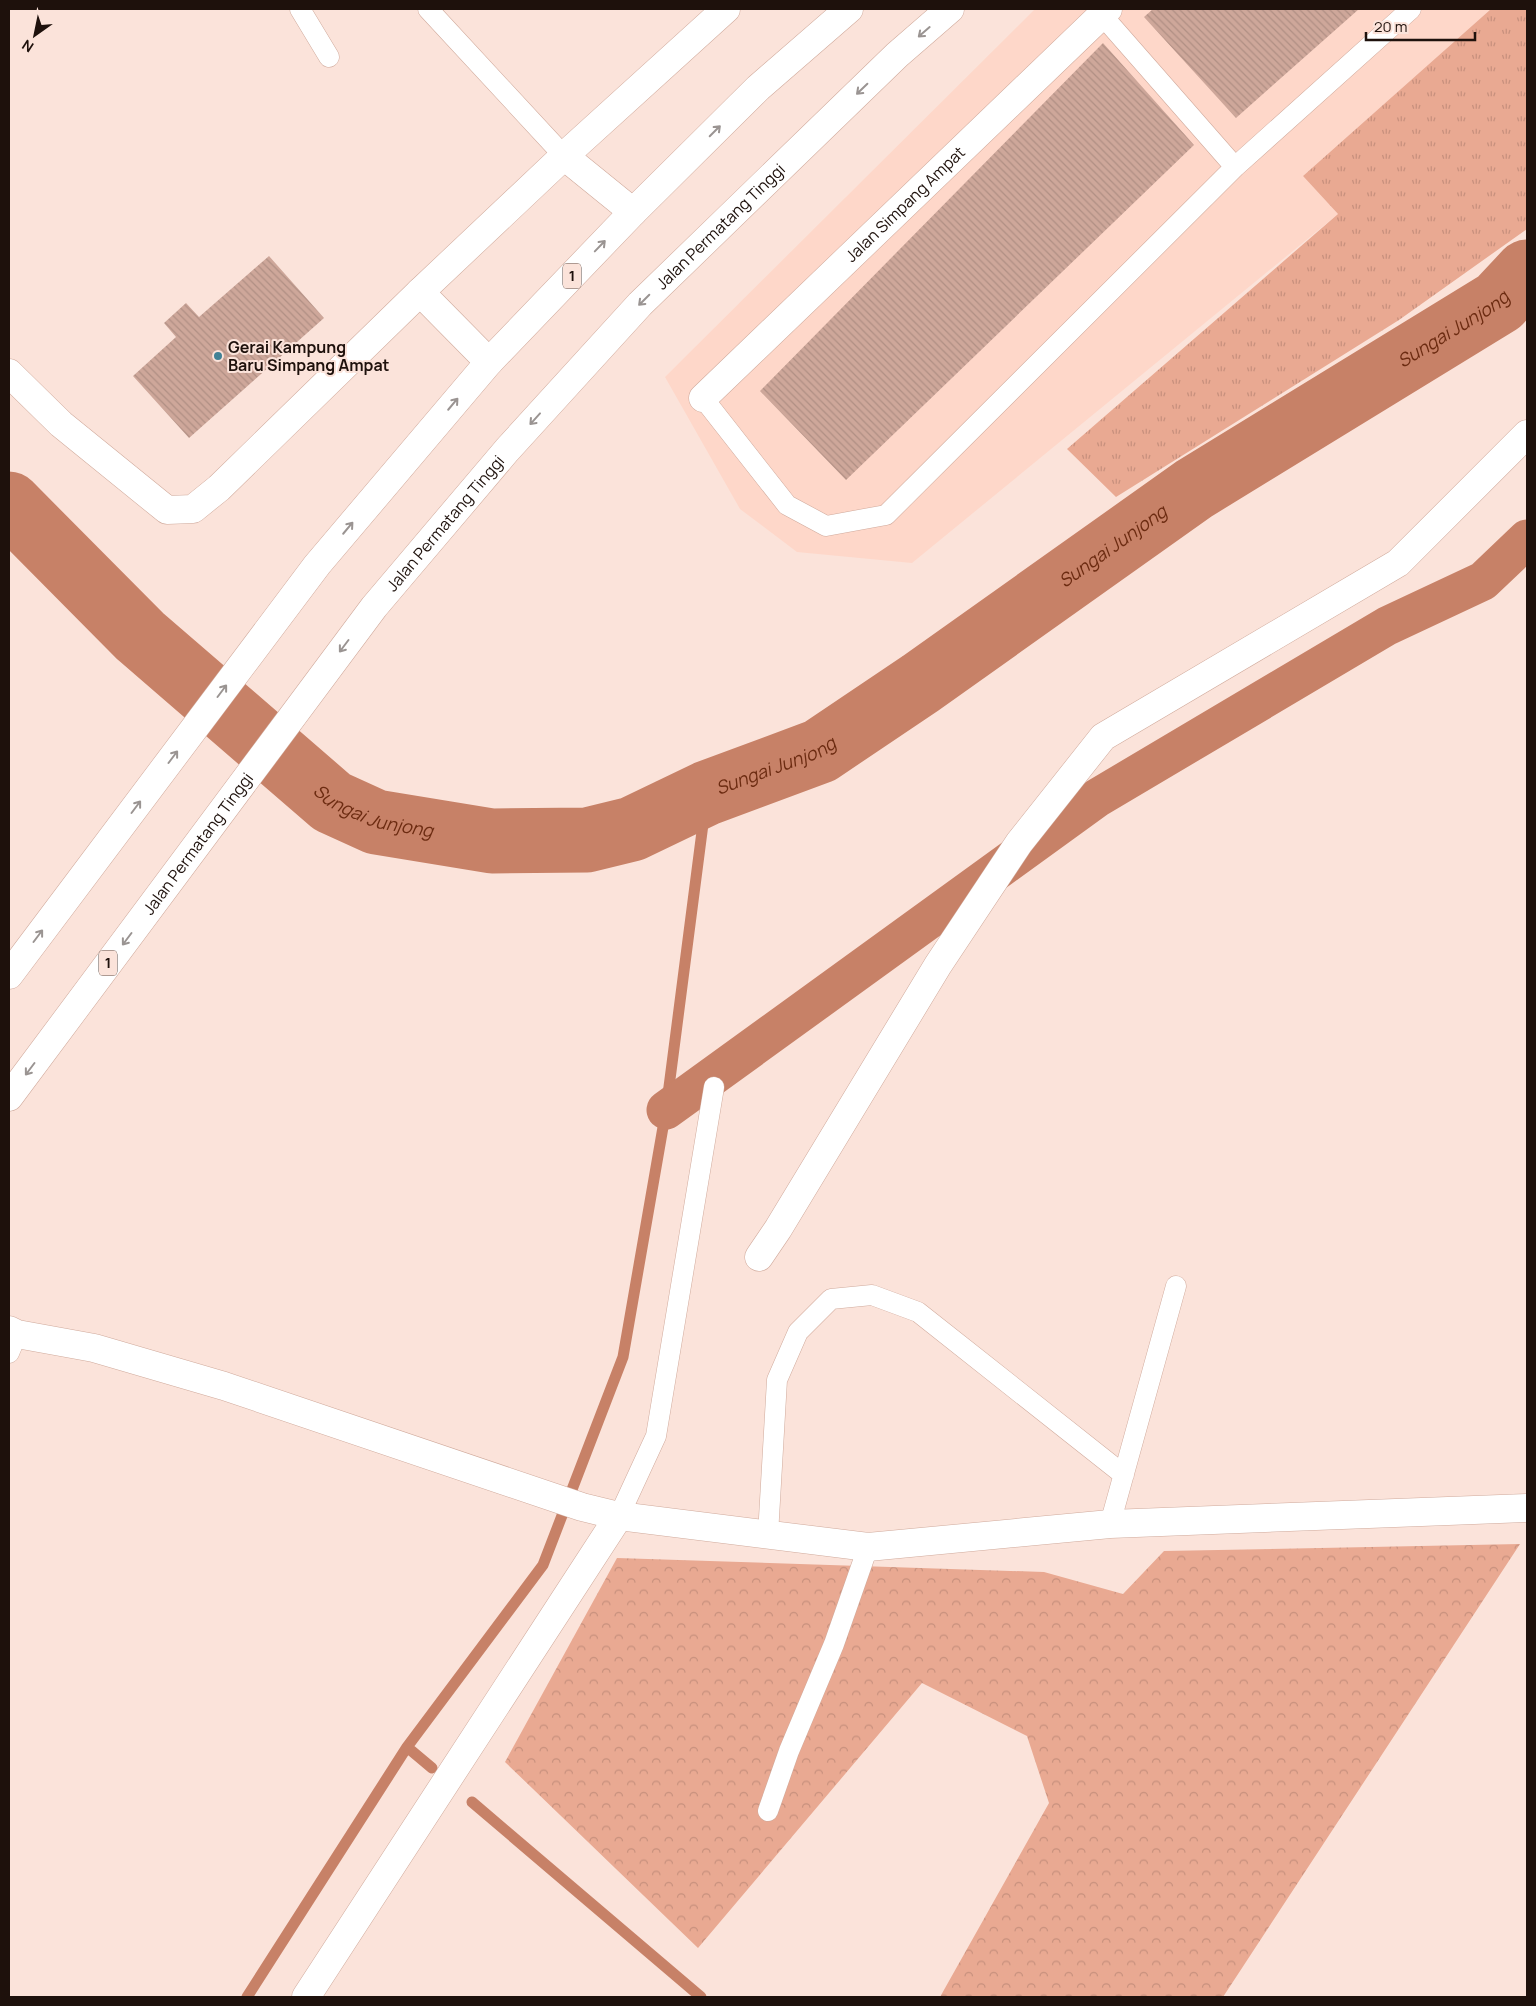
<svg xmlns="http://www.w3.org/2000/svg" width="1536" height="2006" font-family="Manrope,sans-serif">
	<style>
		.built { fill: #fed7c9 }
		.grass { fill: url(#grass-tufts) }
		.forest { fill: url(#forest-crowns) }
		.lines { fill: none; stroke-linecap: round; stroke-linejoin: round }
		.stream { stroke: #c78167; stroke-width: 11 }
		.canal { stroke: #c78167; stroke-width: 39 }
		.river { stroke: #c78167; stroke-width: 65 }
		.building { fill: url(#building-back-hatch) }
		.lane-casing { stroke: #d0aa9c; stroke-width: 21 }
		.street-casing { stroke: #d0aa9c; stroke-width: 29 }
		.highway-casing { stroke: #d0aa9c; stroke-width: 29 }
		.lane { stroke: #fff; stroke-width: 20 }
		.street { stroke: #fff; stroke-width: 28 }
		.highway { stroke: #fff; stroke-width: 28 }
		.oneway { stroke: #9a9492 }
		.poi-dot { fill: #418195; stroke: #fbe3da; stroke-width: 2 }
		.labels { text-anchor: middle; stroke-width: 4; stroke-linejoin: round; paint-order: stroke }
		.shield { fill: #fbe3da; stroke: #60504a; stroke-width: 1 }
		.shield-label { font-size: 15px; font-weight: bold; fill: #1e110c }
		.street-label { font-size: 16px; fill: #1e110c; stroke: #fbe3da }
		.poi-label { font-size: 16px; font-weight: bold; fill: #1e110c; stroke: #fbe3da; text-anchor: start }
		.water-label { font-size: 18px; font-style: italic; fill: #6c2b11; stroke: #fbe3da }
	</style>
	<defs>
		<pattern id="grass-tufts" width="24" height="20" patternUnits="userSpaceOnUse" patternTransform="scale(1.25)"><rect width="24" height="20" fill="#e9a992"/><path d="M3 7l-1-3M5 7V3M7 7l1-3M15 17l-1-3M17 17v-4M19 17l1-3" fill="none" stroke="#c7907d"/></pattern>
		<pattern id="forest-crowns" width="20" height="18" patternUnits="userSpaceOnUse" patternTransform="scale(1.25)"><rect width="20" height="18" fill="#e9a992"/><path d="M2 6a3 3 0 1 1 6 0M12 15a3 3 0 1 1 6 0" fill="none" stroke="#c7907d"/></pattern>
		<pattern id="building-back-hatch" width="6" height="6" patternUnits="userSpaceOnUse" patternTransform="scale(1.25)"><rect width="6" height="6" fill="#cea79a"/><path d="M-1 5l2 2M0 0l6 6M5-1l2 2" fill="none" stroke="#b08f84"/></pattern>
	</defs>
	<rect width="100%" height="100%" fill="#fbe3da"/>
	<path class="built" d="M1035,9h456l-188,167 35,38 -426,349 -115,-11 -57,-43 -75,-132z"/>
	<path class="grass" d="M1491,9h36v220l-128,91 -283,177 -49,-48 271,-235 -35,-38z"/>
	<path class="forest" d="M1520,1544l-297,453h-283l109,-194 -22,-67 -105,-53 -224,265 -193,-186 112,-204 427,14 79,22 41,-43z"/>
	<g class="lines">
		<path class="stream" d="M407,1747l25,21
			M472,1802l229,195
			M247,1997l160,-250 136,-182 80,-208 43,-247 41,-317"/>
		<path class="canal" d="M666,1110l431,-312 290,-172 96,-45 44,-42"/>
		<path class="river" id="s1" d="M9,504l131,132 192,166 44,20 116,19 95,-1 45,-11 75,-36 113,-42 101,-68 273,-194 305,-187 28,-30"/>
	</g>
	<path class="building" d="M1153,9h206l-123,109 -92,-101z
		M1103,43l91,102 -348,335 -86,-89z
		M269,256l55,62 -135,120 -56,-62 43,-39 -12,-14 22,-20 13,14z"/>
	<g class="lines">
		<defs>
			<path id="lane" d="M300,9l29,48
				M428,9l136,147
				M1101,14l134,153
				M703,398l84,107 39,21 60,-11 349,-348 176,-158
				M9,1353l8,-19
				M619,1516l37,-80 58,-349
				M1110,1524l66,-238
				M768,1535l9,-155 21,-48 33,-33 41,-4 46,17 206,163
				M768,1811l21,-60 45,-107 34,-97"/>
			<g id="street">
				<path d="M564,156l69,56"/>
				<path d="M420,292l69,70"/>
				<path d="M9,373l52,51 106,86 26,-1 26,-21 201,-196 144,-136 162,-147"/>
				<path id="s2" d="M703,398l405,-389"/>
				<path d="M759,1257l19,-28 160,-264 81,-122 84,-106 295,-174 129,-129"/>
				<path d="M9,1330l8,4 77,14 130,38 358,121 37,9 249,31 242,-23 417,-16"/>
				<path d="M306,1997l313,-481"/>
			</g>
			<g id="highway">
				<path d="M9,975l308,-410 172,-203 144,-150 125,-124 91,-79"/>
				<path id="s3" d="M9,1097l365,-490 133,-157 133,-146 257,-249 53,-46"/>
			</g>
		</defs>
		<use href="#lane" class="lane-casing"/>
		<use href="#street" class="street-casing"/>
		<use href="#highway" class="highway-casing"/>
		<use href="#lane" class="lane"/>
		<use href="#street" class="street"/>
		<use href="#highway" class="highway"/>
	</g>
	<defs><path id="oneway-shaft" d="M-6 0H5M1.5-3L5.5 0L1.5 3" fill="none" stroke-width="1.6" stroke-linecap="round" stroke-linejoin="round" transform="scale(1.25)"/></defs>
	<g class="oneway">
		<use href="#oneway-shaft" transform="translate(924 32) rotate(139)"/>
		<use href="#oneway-shaft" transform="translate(862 89) rotate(136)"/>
		<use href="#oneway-shaft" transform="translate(715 131) rotate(-45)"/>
		<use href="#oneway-shaft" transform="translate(600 246) rotate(-46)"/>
		<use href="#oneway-shaft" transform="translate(644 300) rotate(135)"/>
		<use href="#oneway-shaft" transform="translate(453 404) rotate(-50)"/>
		<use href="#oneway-shaft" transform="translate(535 419) rotate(132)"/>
		<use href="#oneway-shaft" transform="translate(348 528) rotate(-50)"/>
		<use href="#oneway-shaft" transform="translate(344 646) rotate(127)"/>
		<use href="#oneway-shaft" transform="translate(222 691) rotate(-53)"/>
		<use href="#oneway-shaft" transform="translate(173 757) rotate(-53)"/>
		<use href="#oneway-shaft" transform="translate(136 807) rotate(-53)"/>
		<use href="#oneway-shaft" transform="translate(38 936) rotate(-53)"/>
		<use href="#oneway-shaft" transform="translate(127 939) rotate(127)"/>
		<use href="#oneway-shaft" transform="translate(30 1069) rotate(127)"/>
	</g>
	<circle class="poi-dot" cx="218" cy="356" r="5"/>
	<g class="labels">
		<g class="shield">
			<rect x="563" y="263.5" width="18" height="25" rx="4"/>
			<rect x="99" y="950.5" width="18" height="25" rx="4"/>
		</g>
		<g class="shield-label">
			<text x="572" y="281">1</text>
			<text x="108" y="968">1</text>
		</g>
		<g class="street-label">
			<text dy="6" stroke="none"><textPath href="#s2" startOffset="280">Jalan Simpang Ampat</textPath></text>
			<text dy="6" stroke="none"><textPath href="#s3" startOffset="1126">Jalan Permatang Tinggi</textPath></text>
			<text dy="6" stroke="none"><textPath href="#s3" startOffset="721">Jalan Permatang Tinggi</textPath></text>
			<text dy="6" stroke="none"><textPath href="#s3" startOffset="316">Jalan Permatang Tinggi</textPath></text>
		</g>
		<g class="poi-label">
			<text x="228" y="353">Gerai Kampung<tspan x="228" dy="18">Baru Simpang Ampat</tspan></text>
		</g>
		<g class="water-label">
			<text dy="6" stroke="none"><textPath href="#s1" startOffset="1712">Sungai Junjong</textPath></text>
			<text dy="6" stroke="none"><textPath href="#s1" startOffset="1308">Sungai Junjong</textPath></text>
			<text dy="6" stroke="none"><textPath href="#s1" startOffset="904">Sungai Junjong</textPath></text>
			<text dy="6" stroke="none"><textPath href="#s1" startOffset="482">Sungai Junjong</textPath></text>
		</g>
	</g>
	<rect width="1536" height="2006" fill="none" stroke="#1e110c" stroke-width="20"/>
	<g transform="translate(35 35) rotate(213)" stroke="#fbe3da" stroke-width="4" paint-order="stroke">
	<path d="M0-4L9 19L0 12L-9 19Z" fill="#1e110c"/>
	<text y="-8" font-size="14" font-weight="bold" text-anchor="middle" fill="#1e110c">N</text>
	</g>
	<path d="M1366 32v8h109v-8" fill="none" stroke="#1e110c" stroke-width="2.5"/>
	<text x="1374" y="32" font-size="15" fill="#1e110c" stroke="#fbe3da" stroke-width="4" paint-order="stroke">20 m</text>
</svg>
